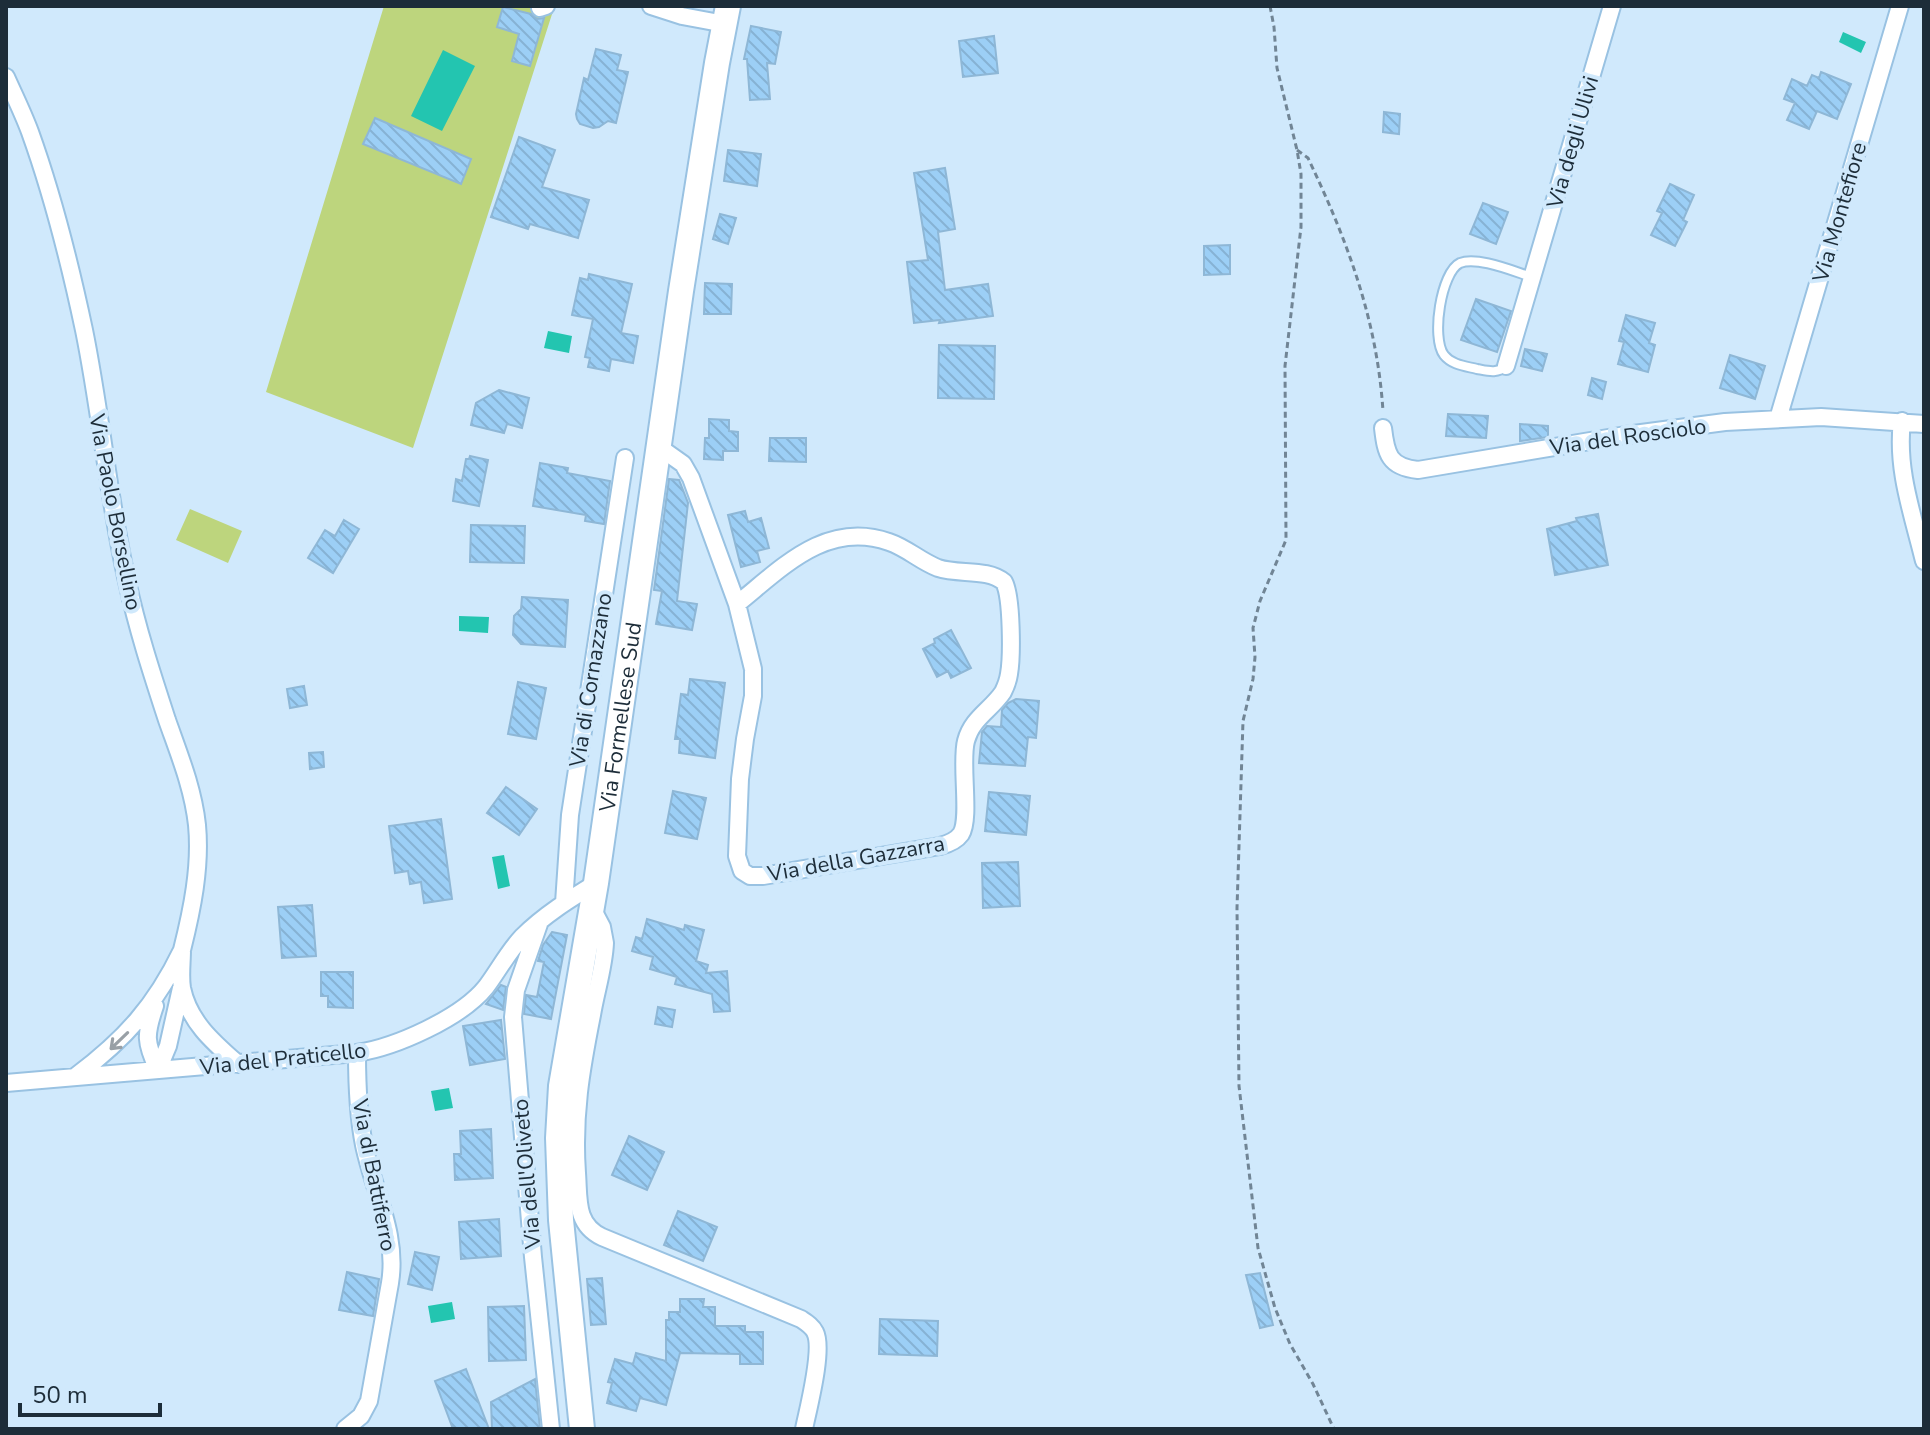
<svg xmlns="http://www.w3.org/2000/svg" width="1930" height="1435" font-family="'Nunito Sans',sans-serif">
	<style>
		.grass { fill: #bdd57d }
		.water { fill: #23c5b0 }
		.building { fill: url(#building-back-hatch); stroke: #8eb7d6; stroke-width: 2 }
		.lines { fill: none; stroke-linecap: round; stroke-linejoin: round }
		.lane-casing { stroke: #99c2e2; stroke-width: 12 }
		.street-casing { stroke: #99c2e2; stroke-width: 20 }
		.secondary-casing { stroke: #99c2e2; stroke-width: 28 }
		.path { stroke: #718595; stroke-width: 3; stroke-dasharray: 6 4; stroke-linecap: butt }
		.lane { stroke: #fff; stroke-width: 8 }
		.street { stroke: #fff; stroke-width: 16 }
		.secondary { stroke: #fff; stroke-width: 24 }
		.oneway { stroke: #99a0a6 }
		.labels { text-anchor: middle; stroke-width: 8; stroke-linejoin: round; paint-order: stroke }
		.street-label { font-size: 22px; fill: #1d2d39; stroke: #d0e9fc }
	</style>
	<defs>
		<pattern id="building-back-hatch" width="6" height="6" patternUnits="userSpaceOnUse" patternTransform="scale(2)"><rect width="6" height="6" fill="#9ccff6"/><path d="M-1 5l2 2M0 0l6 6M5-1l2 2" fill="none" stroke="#86b2d4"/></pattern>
	</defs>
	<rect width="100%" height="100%" fill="#d0e9fc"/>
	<path class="grass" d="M384,6h147l22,5 -140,437 -147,-56z
		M190,509l52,22 -14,32 -52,-23z"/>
	<path class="water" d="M1843,32l23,10 -5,11 -22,-11z
		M443,50l32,16 -33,65 -31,-15z
		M548,331l24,5 -3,17 -25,-5z
		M459,616l30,1 -1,16 -29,-2z
		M504,855l6,31 -12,3 -6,-32z
		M449,1088l4,20 -18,3 -4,-20z
		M452,1302l3,17 -24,4 -3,-17z"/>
	<path class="building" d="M503,7l28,7 6,5 7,-1 -14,48 -18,-5 7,-27 -22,-7z
		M751,26l30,6 -6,32 -8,-1 3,36 -20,1 -3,-41h-3z
		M994,36l4,37 -35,4 -4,-36z
		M596,49l25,6 -4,15 11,2 -12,51 -8,-2 -9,6 -6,1 -13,-4 -3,-5 -1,-5 8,-36 4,2z
		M1821,72l30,12 -14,35 -20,-8 -8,18 -22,-9 8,-17 -11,-4 8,-20 15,7 5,-11 7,3z
		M1384,112l16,2 -1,20 -16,-2z
		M375,118l96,41 -10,25 -98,-40z
		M519,137l36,13 -13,37 47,13 -11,38 -48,-14 -2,5 -37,-12z
		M728,150l33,4 -4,32 -33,-5z
		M945,168l10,61 -17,3 7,58 43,-6 5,32 -54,7 1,-3 -26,3 -7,-61 21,-2 -14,-87z
		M1670,184l24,11 -11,25 4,2 -12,24 -24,-11 11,-22 -5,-2z
		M1483,203l25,9 -12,32 -26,-10z
		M720,214l16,4 -8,26 -15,-5z
		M1230,245v29l-26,1v-29z
		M589,274l43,10 -11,49 17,3 -5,27 -22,-4 -2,12 -21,-4 2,-9 -5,-1 8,-38 -21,-4 8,-37 8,2z
		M705,283l27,1 -1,30h-27z
		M1476,299l35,12 -14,41 -36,-12z
		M1626,315l29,8 -6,20 6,2 -7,27 -30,-8 6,-22 -5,-1z
		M939,345l56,1 -1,53 -56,-1z
		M1525,349l22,5 -5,17 -21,-5z
		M1730,355l35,11 -10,33 -35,-11z
		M1592,378l14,4 -4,17 -14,-4z
		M499,390l30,8 -7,30 -15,-4 -3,9 -33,-8 5,-22z
		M1448,414l40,2 -2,22 -40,-2z
		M709,419l20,1v11l9,1v19h-15v9l-19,-1 1,-21h4z
		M1520,424l28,2v11l-28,4z
		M770,438h36v24l-37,-1z
		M470,456l18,4 -9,46 -26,-5 3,-22 6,2 4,-22h3z
		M540,463l28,5 -1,5 43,8 -6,43 -19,-3 1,-6 -53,-9z
		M669,479l10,1 9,23 -11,98 20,3 -5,26 -36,-6 6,-33 -8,-1z
		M745,511l3,11 13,-4 8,30 -12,3 3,11 -19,5 -13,-52z
		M1598,514l10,51 -53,10 -8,-46 30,-8 -1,-3z
		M344,520l15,9 -26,44 -25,-15 17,-28 10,6z
		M471,525l54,1 -1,37 -54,-1z
		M522,597l46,3 -3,47 -44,-3 -8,-9 1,-19 7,-7z
		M951,630l20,38 -20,10 -3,-7 -11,6 -14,-28 12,-6 -1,-4z
		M690,679l35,4 -10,75 -36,-5 1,-14h-5l6,-45 7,1z
		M518,682l28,6 -10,51 -28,-5z
		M304,686l3,19 -17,3 -3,-19z
		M1016,699l23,2 -3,37 -8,-1 -3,29 -46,-3 3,-31 5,-6 14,1 1,-17 6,-7z
		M323,752l1,15 -14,2 -1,-16z
		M506,787l31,22 -18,26 -32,-22z
		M673,791l33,7 -9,41 -32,-6z
		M989,792l41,4 -4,39 -41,-4z
		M441,819l11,80 -28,4 -3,-21 -11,2 -2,-13 -13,2 -6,-47z
		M1018,862l2,44 -37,2 -1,-45z
		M312,905l4,51 -34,2 -4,-51z
		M647,919l37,11 1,-5 19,5 -8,31 12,4 -2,8 21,-2 3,40 -16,1 -2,-18 -37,-10 2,-7 -27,-8 3,-12 -21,-6 4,-14 6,2z
		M552,932l15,3 -16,84 -27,-5 2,-19 11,2 7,-35 -6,-1 5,-16z
		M321,972h32v36l-25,-1v-11h-7z
		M501,985l5,2 -3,23 -17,-6z
		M658,1007l17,3 -3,17 -17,-3z
		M501,1020l4,39 -35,6 -7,-39z
		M491,1129l2,49 -38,2 -1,-26h7l-1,-23z
		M629,1136l35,16 -17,38 -35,-15z
		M678,1211l39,16 -14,34 -39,-16z
		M499,1219l2,37 -40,3 -2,-37z
		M415,1252l24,5 -7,33 -24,-6z
		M347,1272l32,7 -6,37 -34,-6z
		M1260,1273l13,52 -13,3 -14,-53z
		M602,1278l4,46 -15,1 -4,-46z
		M680,1299h24l-1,8h12v19h30v6h18v32h-23v-10l-60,-1 -14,52 -26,-7 -4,13 -29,-8 5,-20 -4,-1 7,-23 18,5 3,-11 30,8v-41h3v-8h11z
		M524,1306l2,54 -37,1 -1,-54z
		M880,1319l58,2 -1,35 -58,-2z
		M466,1369l23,60h-36l-18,-48z
		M535,1379l5,50h-48l-1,-27z"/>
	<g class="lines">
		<defs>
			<path id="lane" d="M1506,366c-9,8 -18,5 -29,3 -12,-3 -25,-4 -33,-14 -13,-17 -3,-83 16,-92 18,-7 55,9 72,14"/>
			<path id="street" d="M651,6l31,10 43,8
				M540,8l6,-2
				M6,77c8,18 17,36 24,55 23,64 40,132 54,198 17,83 24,168 43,251 10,47 25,93 40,139 12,34 26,68 30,105 4,42 -5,85 -15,125
				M1506,366l106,-360
				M1778,419l122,-413
				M1902,421c-6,49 11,94 22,140
				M1383,428c3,26 6,39 35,42l208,-35 99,-13 96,-5 103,7
				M659,447l24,17 8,14 46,126 16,65v27l-8,43 -5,40 -3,77 5,15 8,5h13l177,-30c8,-2 16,-5 21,-12 10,-16 -1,-71 5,-93 6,-23 25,-31 37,-49 3,-6 5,-11 6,-18 3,-17 3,-77 -5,-92 -17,-14 -45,-7 -66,-14 -18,-7 -31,-20 -49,-26 -63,-22 -107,26 -152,62
				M564,903l6,-88 55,-357
				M592,908l10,19 3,16c-1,24 -9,48 -13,72 -11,55 -19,101 -15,158 2,26 -2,51 25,64l199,82c6,4 11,7 14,13 9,17 -7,77 -11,97
				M539,924l-23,66 -3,27 20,240 18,172
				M155,1006c-10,29 -10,36 3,64l10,-24 13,-58
				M76,1076c49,-37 79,-70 106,-126 0,12 -2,26 0,38 7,34 32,55 56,76
				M6,1083l351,-30c39,-6 104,-35 129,-66 12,-16 22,-35 36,-50 22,-22 48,-38 74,-54
				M345,1429l16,-13 8,-15 21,-118c8,-49 -16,-90 -26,-138 -6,-30 -7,-61 -7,-92"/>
			<g id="secondary">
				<path id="s1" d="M582,1429l-21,-209 -3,-82 3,-52 35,-203 85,-592 36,-228 11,-57"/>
			</g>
		</defs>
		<use href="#lane" class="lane-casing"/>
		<use href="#street" class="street-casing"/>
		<use href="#secondary" class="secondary-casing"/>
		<path class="path" d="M1270,6l4,21 3,41 20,82 4,24v53l-16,139 1,174 -26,61 -7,27 2,29 -2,22 -10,42 -6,187 2,178 19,162 17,60 15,36 23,40 21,45
			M1297,150l11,8c39,82 69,161 75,253"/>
		<use href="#lane" class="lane"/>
		<use href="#street" class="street"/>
		<use href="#secondary" class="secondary"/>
	</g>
	<defs><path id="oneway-shaft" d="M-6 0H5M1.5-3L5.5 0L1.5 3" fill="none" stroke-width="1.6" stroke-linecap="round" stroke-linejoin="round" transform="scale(2)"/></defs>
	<use class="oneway" href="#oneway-shaft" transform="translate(119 1041) rotate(136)"/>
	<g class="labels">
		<g class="street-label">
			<text transform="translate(1572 142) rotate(-74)" y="8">Via degli Ulivi</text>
			<text transform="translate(1839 212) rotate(-74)" y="8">Via Montefiore</text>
			<text transform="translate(1628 436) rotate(-8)" y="8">Via del Rosciolo</text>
			<text transform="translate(116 512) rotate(79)" y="8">Via Paolo Borsellino</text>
			<text transform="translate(590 680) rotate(-81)" y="8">Via di Cornazzano</text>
			<text dy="8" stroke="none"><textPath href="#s1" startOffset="718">Via Formellese Sud</textPath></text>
			<text transform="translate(856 858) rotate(-10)" y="8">Via della Gazzarra</text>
			<text transform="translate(283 1058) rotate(-6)" y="8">Via del Praticello</text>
			<text transform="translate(526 1174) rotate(-95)" y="8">Via dell'Oliveto</text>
			<text transform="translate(375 1175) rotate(79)" y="8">Via di Battiferro</text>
		</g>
	</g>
	<rect width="1930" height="1435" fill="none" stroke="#1d2d39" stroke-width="16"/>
	<path d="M20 1403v12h140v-12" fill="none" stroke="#1d2d39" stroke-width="4"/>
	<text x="32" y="1403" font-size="24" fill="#1d2d39" stroke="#d0e9fc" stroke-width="6" paint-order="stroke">50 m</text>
</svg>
